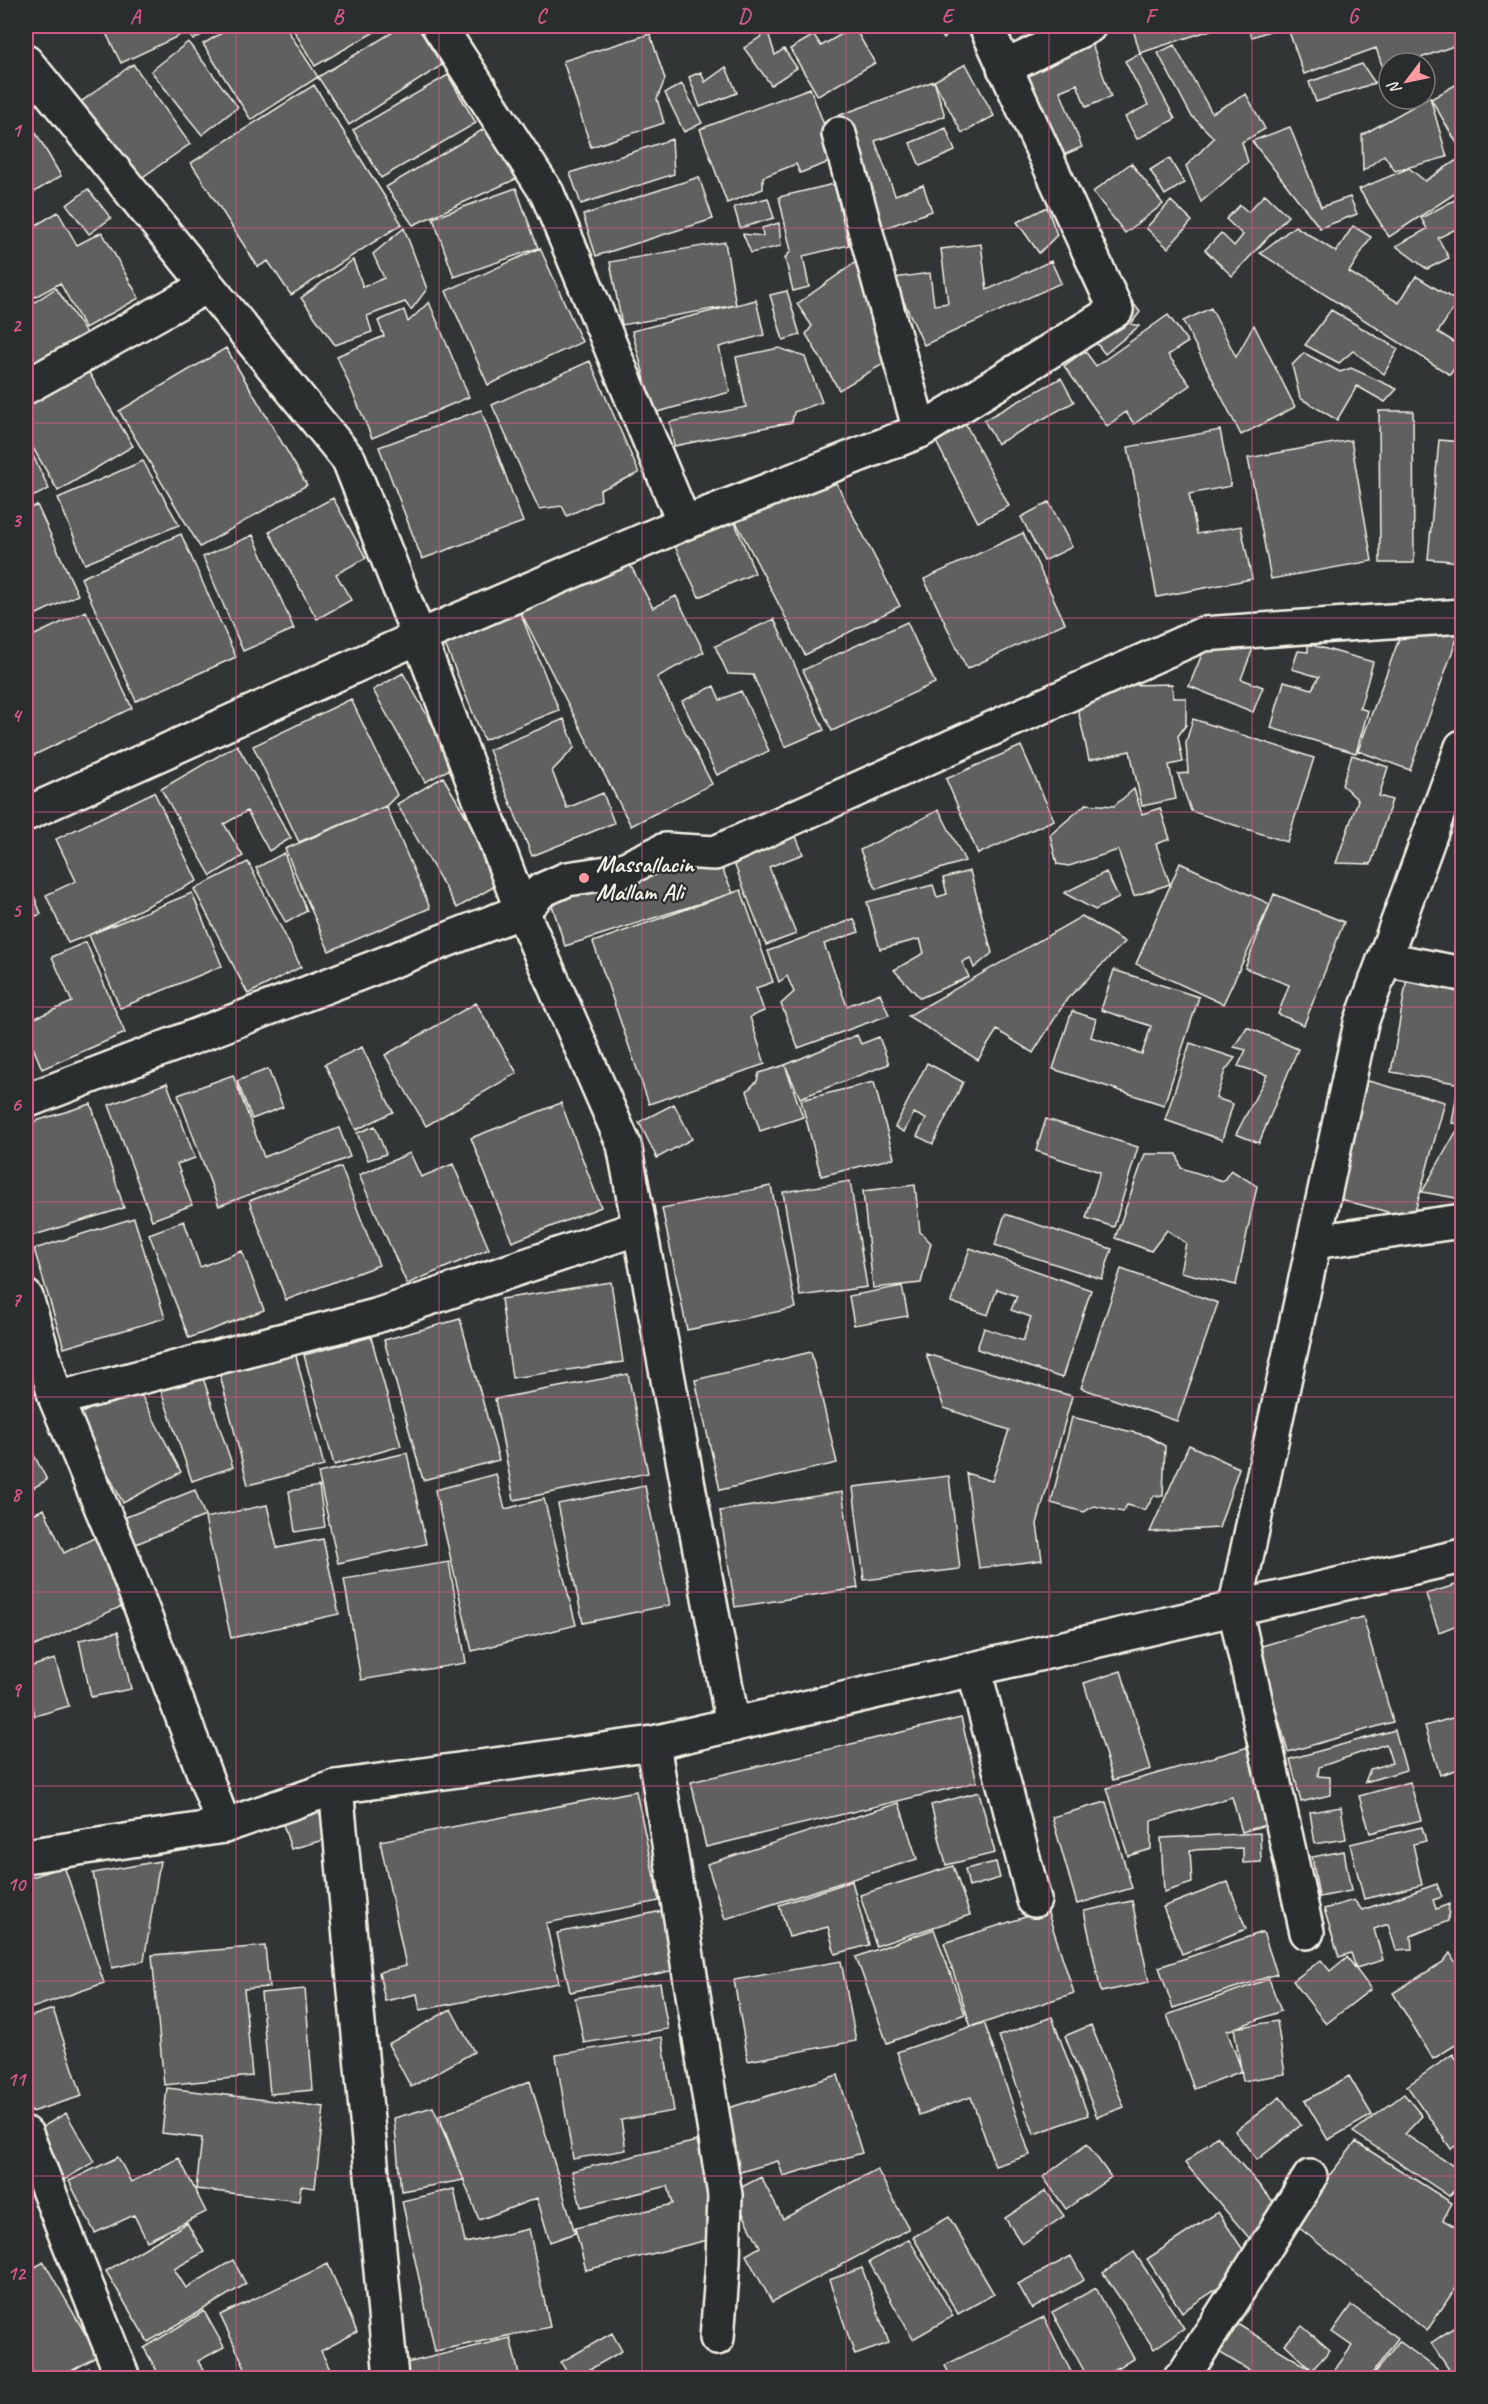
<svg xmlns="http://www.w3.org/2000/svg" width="1488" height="2404" font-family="Caveat,sans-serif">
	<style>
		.building { fill: #5f605f; stroke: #f4f1e8; stroke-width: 1.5 }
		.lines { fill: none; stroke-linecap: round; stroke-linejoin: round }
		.minor-casing { stroke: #f4f1e8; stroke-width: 38 }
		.tertiary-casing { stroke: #f4f1e8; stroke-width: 38 }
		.minor { stroke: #2a2d2e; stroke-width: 33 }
		.tertiary { stroke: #2a2d2e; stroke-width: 33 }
		.grid { fill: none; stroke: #d15985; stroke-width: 1.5; stroke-opacity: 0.55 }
		.poi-dot { fill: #ff9aa2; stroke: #2a2d2e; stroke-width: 2 }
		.labels { text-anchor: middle; stroke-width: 4.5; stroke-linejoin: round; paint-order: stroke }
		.poi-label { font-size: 24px; font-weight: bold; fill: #f4f1e8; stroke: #2a2d2e; text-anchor: start }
		.neatline { fill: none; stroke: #d15985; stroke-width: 2 }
		.grid-label { font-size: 20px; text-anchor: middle; font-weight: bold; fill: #d15985 }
	</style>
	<rect width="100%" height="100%" fill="#323535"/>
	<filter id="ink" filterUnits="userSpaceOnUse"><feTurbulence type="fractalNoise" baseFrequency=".0167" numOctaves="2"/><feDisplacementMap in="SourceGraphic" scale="12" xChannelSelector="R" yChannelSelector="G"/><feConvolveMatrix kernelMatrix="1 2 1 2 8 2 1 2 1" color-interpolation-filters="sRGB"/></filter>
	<g filter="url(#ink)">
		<path class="building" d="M116,26h65l4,7 -64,30 -16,-32z
			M184,26h33l-24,14z
			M233,26h52l33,51 -67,43 -48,-76z
			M291,26h94l-70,40z
			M403,26h14l25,39 -93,60 -31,-48z
			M936,26h19l-11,13z
			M994,26h35l-28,13z
			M1132,26h91l-83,27z
			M1247,26h37l-32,11z
			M1287,26h175v17l-55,20h-18v7l-5,1 -8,-23 -72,26z
			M854,27l21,36 -57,33 -28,-47 24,-14 7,11z
			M1086,27l25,70 -25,10 -9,-23 -17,7 22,56 -35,15 -43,-94z
			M768,32l7,23 9,-6 13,19 -26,17 -27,-37z
			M650,34l15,45 -8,20 7,24 -73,24 -28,-86z
			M188,42l50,65 -36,28 -51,-64z
			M1174,45l38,68 34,-19 19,35 -23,13 6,20 -47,40 -15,-36 28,-28 -23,-23 -33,-62z
			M1140,53l35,66 -38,20 -12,-22 23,-12 -23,-44z
			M133,64l57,80 -56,39 -56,-79z
			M966,64l28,52 -32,17 -28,-52z
			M1362,64l13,19 -59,19 -7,-20z
			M726,67l11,26 -37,14 -11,-30 12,-5 4,10z
			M448,75l28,48 -95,55 -28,-48z
			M934,81l11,35 -70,25 20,54 28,-10 9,26 -50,18 -42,-114z
			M1462,81v71l-31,-53z
			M682,84l20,39 -18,9 -19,-39z
			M314,85l88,139 -111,71 -23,-34 -10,6 -67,-104z
			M810,88l27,71 -37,14 -4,-9 -33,13v12l-36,14 -27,-74z
			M1430,97l17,60 -52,14 -11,-16 -21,16 -1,-36z
			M26,116l35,60 -35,21z
			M494,123l31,52 -112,50 -27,-38z
			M1290,127l31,80 29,-10 7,17 -37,14 -68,-87z
			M946,128l9,23 -35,15 -10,-23z
			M672,139l2,35 -93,30 -11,-31z
			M1169,158l15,25 -19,12 -15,-25z
			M1460,158l2,4v27l-73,48 -30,-48 50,-21 16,13z
			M1131,163l32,41 -38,29 -32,-41z
			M699,177l14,42 -117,37 -13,-41z
			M834,184l15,61 -46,11 6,31 -16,4 -8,-33 6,-7 -12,-54z
			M516,188l22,60 -84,29 -21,-59z
			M88,189l23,29 -22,16 -22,-29z
			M1265,194l23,22 -56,60 -27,-26 16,-17 13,13 9,-11 -17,-16 14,-14 8,7z
			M1462,196v30l-24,12 11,20 -22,11 -31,-23 31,-17 -6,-11z
			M768,198l6,20 -34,10 -6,-21z
			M1171,201l21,20 -24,27 -22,-20z
			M1047,207l10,28 -18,18 -22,-31z
			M58,212l19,33 25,-13 37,66 -54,30 -25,-45 -34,19v-71z
			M779,223l2,23 -30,7 -8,-19 20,2 -1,-8z
			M1295,226l41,26 17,-26 18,11 -22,35 50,31 17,-27 42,26 -20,30 24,15v9l-12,19 -190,-122z
			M404,228l23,61 -16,21 -6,-8 -38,14 5,16 -37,13 -34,-47 52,-38 10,27 21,-9 -11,-24z
			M725,242l11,63 -114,20 -12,-63z
			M981,244l6,46 64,-29 10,22 -137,62 -31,-67 37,-5 4,32 14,-2 -7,-54z
			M540,248l42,94 -94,43 -42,-94z
			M863,257l27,103 -51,30 -33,-56 6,-8 -15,-22z
			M56,288l30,45 -60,39v-64z
			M787,291l13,44 -17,5 -13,-45z
			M1127,295l13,17 -9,12 8,2 -34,28 -20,-25z
			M756,300l8,35 -45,12 11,45 -76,21 -22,-82z
			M429,302l40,95 -97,41 -35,-82 47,-20 -6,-15 26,-11 4,12z
			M1211,308l25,49 18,-32 41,82 -54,28 -58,-114z
			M1331,310l67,39 -14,25 -31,-23 -14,12 -34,-18z
			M1168,315l20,27 -20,13 22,30 -56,39 -8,-12 -19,14 -43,-60 21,-15 11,15z
			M226,348l81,137 -107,62 -81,-136z
			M779,348l26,9 17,45 -28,10 -2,10 -118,24 -4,-24 76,-15 -10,-50z
			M1304,353l36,19 11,-4 46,21 -12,13 -28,-16 -20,34 -37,-22 -8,-33z
			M590,361l49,112 -39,17 1,10 -34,16 -5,-10 -23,3 -47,-104z
			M85,366l48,80 -75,45 -32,-55v-35z
			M1061,378l13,24 -77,42 -13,-24z
			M481,410l42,112 -101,37 -43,-112z
			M1379,411h34l1,152h-34z
			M964,421l45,85 -31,16 -45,-86z
			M1220,430l11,56 -42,8 8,40 44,-8 11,53 -95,18 -29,-150z
			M1351,440l21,121 -101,18 -23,-121z
			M1439,440l23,2v120l-34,-3z
			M26,441l23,48 -23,11z
			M143,461l36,64 -94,39 -27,-66z
			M828,467l72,139 -95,49 -72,-139z
			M333,498l33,60 -30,16 15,26 -34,19 -48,-87z
			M1049,502l23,45 -28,14 -23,-44z
			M37,505l41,90 -52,24v-109z
			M732,515l23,58 -56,24 -27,-57z
			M1023,533l42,90 -98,46 -43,-90z
			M181,534l55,123 -100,44 -55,-123z
			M253,535l41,94 -51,22 -40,-94z
			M624,553l29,55 23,-12 28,56 -47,25 55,107 -81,42 -113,-219z
			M518,607l41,103 -75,30 -42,-103z
			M86,611l46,97 -106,51v-120z
			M774,619l50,111 -39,17 -32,-72 -25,-1 -13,-28z
			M907,622l28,61 -103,48 -29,-61z
			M1403,628l56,5 -49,137 -52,-19z
			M1308,644l65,18 -13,46 8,3 -12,42 -85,-25 13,-47 28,8 7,-12 -27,-8 6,-18 10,1z
			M1254,646l-13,33 22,8 -10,25 -64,-26 16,-39z
			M403,673l53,93 -31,16 -52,-92z
			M1172,684l1,14h13v27l-8,11 5,26 -14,3 7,34 -34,7 -12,-55 -41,9 -14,-64 53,-11z
			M714,686l6,14 21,-9 28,60 -52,24 -35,-74z
			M351,699l46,96 -11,11 -87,36 -46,-96z
			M564,719l11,28 -23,24 15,37 36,-15 11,30 -82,33 -43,-106z
			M1193,719l121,39 -27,84 -96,-31 -13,-37 10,-1 -2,-31z
			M237,745l54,93 -22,13 -22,-40 -23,13 19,32 -32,20 -50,-87z
			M1021,746l33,74 -76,34 -32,-75z
			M1352,755l36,12 -9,29 13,4 -21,64 -35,-1 22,-63 -16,-15z
			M443,777l61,104 -47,27 -60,-104z
			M1134,789l8,25 18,-6 10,31 -14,5 14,40 -36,12 -16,-46 -49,16 -12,-2 -7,-29 36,-31 28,2z
			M154,792l43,89 -108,54 -21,8 -22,-48 30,-14 -20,-42z
			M386,806l44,102 -101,43 -44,-102z
			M939,810l26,51 -89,28 -16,-39z
			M793,829l10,25 -34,13 27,67 -30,11 -36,-92z
			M284,853l23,58 -21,12 -30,-55z
			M715,853l18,40 -168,53 -14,-44z
			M248,862l53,105 -53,27 -54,-105z
			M1180,863l90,41 -47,100 -87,-40z
			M970,871l22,82 -18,15 -4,-10 -8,4 7,15 -49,21 -26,-28 30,-17 -4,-14 -40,10 -13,-47 66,-17 4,12 10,-3 -4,-16z
			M1106,872l13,26 -24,12 -31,-17z
			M26,875l15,39 -15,6z
			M741,890l32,92 -17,6 8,23 -14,6 15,47 -116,40 -56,-162z
			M192,893l30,73 -102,42 -31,-73z
			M1274,894l70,28 -40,103 -26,-11 11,-29 -44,-17z
			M1082,916l43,26 -58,57 -34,54 -36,-23 -19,30 -70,-44z
			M854,919l5,13 -35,12 23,62 33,-13 9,22 -91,33 -17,-44 13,-12 -7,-16 -8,6 -11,-31z
			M86,942l39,91 -83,36 -16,-39v-8l46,-20 -20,-45z
			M1114,970l85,27 -35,108 -111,-36 19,-58 24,8 -5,18 51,17 9,-28 -50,-16z
			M1408,972l54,10v102l-71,-12z
			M476,1003l41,70 -91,53 -41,-71z
			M1247,1027l51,22 -39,94 -23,-9 31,-59 -29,-9 8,-16 -12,-3z
			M857,1035l4,9 18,-7 10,27 -89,34 -15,-33z
			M1190,1043l45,15 -10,13 -9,27 17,6 -11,36 -57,-20z
			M362,1047l31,65 -37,18 -31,-66z
			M927,1063l36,19 -30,62 -16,-8 9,-17 -12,-6 -10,19 -9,-5z
			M785,1065l18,52 -43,14 -13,-40 10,-10 2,-8z
			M268,1069l15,38 -31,12 -15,-38z
			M233,1075l31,82 75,-29 11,29 -131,49 -41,-111z
			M1361,1079l84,23 -32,117 -84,-23z
			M874,1082l20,76 -73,18 -20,-76z
			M167,1083l28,75 -18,6 15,41 -40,15 -43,-115z
			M1457,1093l5,1v30l-10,-1z
			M561,1103l40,104 -89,35 -41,-104z
			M91,1104l33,104 -93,28 -5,-18v-94z
			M674,1104l18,35 -35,19 -18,-36z
			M1046,1119l92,28 -24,80 -28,-9 14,-46 -64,-21z
			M375,1126l11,28 -18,6 -11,-27z
			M1456,1132l6,1v66l-40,-7z
			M410,1153l11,24 32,-13 36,85 -82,35 -48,-109z
			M1145,1154h32l4,14 42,13 8,-11 26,16 -21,99 -56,-13 6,-29 -19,-13 -16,21 -36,-13z
			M341,1167l38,98 -93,35 -37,-99z
			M850,1181l17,106 -67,9 -17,-104z
			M915,1185l5,47 11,11 -10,40 -48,5 -10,-97z
			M771,1186l25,122 -109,22 -25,-122z
			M1005,1214l107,35 -10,30 -107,-34z
			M134,1218l31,100 -101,30 -30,-99z
			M184,1221l16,46 42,-16 22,59 -75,28 -40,-104z
			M970,1248l121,42 -29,88 -85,-29 7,-21 39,13 8,-24 -20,-7 6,-14 -20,-7 -9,26 -37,-13z
			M1121,1269l97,34 -41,118 -96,-33z
			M611,1282l12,80 -111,16 -11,-79z
			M902,1286l6,30 -54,9 -5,-29z
			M460,1319l39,141 -76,20 -39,-140z
			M371,1337l30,109 -67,19 -30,-110z
			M294,1348l30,118 -76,19 -30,-118z
			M811,1352l26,111 -117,27 -25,-110z
			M926,1354l146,42 -35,128 5,36 -63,8 -13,-95 26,8 17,-51 -65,-22z
			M628,1374l20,99 -134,27 -19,-101z
			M202,1375l31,92 -41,14 -32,-93z
			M136,1385l45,87 -58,31 -45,-88z
			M1072,1417l76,19 17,10 -2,50h-9l-9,14 -18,-5 -4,7 -29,-6 -10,6 -33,-9z
			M26,1440l21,40 -21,12z
			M1189,1445l50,23 -20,60 -69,4z
			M407,1453l19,91 -88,19 -20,-90z
			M496,1474l9,35 39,-10 32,126 -104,26 -37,-161z
			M949,1476l11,93 -96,11 -11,-93z
			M319,1486l6,41 -30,5 -6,-41z
			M645,1486l25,119 -87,18 -25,-119z
			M195,1490l10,26 -79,32 -10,-27z
			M842,1492l16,96 -123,19 -15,-96z
			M267,1505l10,43 46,-9 16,75 -108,24 -26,-120z
			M44,1509l20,44 36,-18 31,67 -105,48v-133z
			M449,1562l17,101 -105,17 -17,-101z
			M1462,1583v40l-23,9 -13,-38z
			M1363,1617l30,105 -105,30 -30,-105z
			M118,1632l13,57 -40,8 -12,-57z
			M55,1659l14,47 -34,10 -9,-34v-14z
			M1121,1671l30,98 -38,11 -29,-97z
			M1462,1715v53l-22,7 -15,-49z
			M961,1718l16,64 -271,65 -15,-65z
			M1395,1730l11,40 -41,12 5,-13 22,-6 -6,-19 -67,23 -1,9 12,1v18l-29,7 -11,-43z
			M1259,1744l23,76 -40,12 -10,-35 -81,24v28l-23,7 -21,-68z
			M1410,1782l11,38 -51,13 -11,-37z
			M636,1791l23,110 -113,22 13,60 -139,27 -3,-16 -32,7 -6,-29 27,-6 -26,-125z
			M979,1792l16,61 -49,12 -15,-60z
			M1106,1802l26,86 -55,16 -25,-87z
			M899,1803l18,56 -192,60 -18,-55z
			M1341,1807l5,32 -31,5 -5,-32z
			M319,1811l8,28 -36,10 -9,-28z
			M1422,1827l4,14 -13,3 9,41 -58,14 -14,-55z
			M1260,1833l1,29 -18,1v-15l-53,2 2,33 -28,9 -3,-54z
			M1344,1851l7,40 -32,6 -7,-40z
			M160,1861l-16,100 -32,7 -19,-95z
			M996,1862l4,16 -31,9 -4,-18z
			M64,1866l40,117 -78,27v-131z
			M953,1866l17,49 -94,31 -16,-51z
			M852,1881l17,64 -34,9 -7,-27 -39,10 -10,-32z
			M1228,1882l18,47 -64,25 -19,-47z
			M1437,1884l5,13 -9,3 3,9 13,-5 -1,17 -37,15 1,13 -16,1 -8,-26 -14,5 9,31 -27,8 -5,-15 -12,4 -15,-48 30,-9 8,10z
			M1132,1901l17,81 -48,10 -17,-81z
			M667,1910l13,59 -110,23 -13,-59z
			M1047,1910l27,83 -103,34 -27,-84z
			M934,1929l31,85 -78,29 -31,-86z
			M1263,1932l14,42 -104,34 -14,-41z
			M265,1946l4,41 -25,2 8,87 -88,9 -12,-130z
			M1450,1953l12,21v67l-29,18 -40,-66 50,-31z
			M1347,1957l24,32 -45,35 -33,-43 28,-21 9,11z
			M841,1961l15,80 -108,20 -14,-81z
			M1269,1979l12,32 -54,20 15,40 -48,18 -27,-74z
			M660,1983l8,46 -84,14 -9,-45z
			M305,1989l8,101 -43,4 -9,-101z
			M53,2009l29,87 -51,16 -5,-16v-78z
			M451,2009l23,43 -63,35 -23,-43z
			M1052,2017l36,98 -54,19 -35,-98z
			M1277,2021l8,53 -42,7 -9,-53z
			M984,2022l46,133 -35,11 -24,-69 -52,18 -22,-63z
			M1091,2025l33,82 -27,10 -32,-81z
			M662,2037l12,74 -53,9 5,30 -53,9 -17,-104z
			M1453,2054l9,14v73l-11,8 -44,-63z
			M838,2075l24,78 -79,23 -5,-15 -41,12 -19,-62z
			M1349,2076l23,39 -44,25 -23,-39z
			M530,2081l45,152 -25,9 -13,-44 -58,22 -40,-104z
			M167,2088l157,19 -9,81 -14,-2 -2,15 -103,-12 6,-51 -40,-5z
			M1404,2094l18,22 -17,18 57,38v10l-13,14 -96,-64z
			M1280,2097l21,28 -44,35 -22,-29z
			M433,2107l31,73 -63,11 -7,-73z
			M66,2113l28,49 -32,19 -28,-49z
			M1217,2136l65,76 -32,27 -65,-76z
			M697,2141l23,96 -134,33 -11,-42 98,-24 -5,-18 -87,21 -9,-36z
			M1356,2142l96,61 -9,17 19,11v47l-35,53 -135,-109z
			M1087,2144l24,33 -45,32 -23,-32z
			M118,2157l13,25 48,-24 27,54 -59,29 -13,-26 -39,18 -26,-52z
			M877,2169l32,60 -137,73 -26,-47 14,-8 -28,-55 29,-15 22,42z
			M454,2189l11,54 64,-14 21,98 -115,24 -33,-150z
			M1046,2191l18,25 -42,28 -17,-26z
			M1218,2212l35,53 -71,47 -35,-53z
			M949,2217l45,77 -36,20 -45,-77z
			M187,2223l17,29 -30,17 12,19 47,-28 13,24 -98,58 -42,-71z
			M909,2239l44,77 -40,23 -44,-77z
			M1134,2252l50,76 -30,21 -51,-76z
			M1071,2256l13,24 -52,29 -14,-25z
			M44,2262l54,94 -39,22h-33v-106z
			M328,2264l29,68 -36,19 13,27h-84l-30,-63z
			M862,2268l27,75 -34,12 -26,-75z
			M1096,2288l38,71 -37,19h-9l-36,-66z
			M1351,2305l47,33 -29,40h-40l23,-32 -20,-14z
			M204,2311l20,36 -26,14 10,17h-47l-17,-30z
			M1044,2317l30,61h-123l-6,-13z
			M1229,2319l83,51 -6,8h-44l-50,-30z
			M1462,2322v45l-10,7 -21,-31z
			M1302,2326l28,24 -18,20 -27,-26z
			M612,2333l10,18 -47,27h-5l-9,-16z
			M510,2338l10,40h-119l-3,-13z
			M1399,2341l39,29 -6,8h-61z
			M89,2368l7,10h-23z"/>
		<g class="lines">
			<defs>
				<path id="minor" d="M439,26l108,167 137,330
					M26,62l323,398 70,177 103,274 102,234 109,580
					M1004,68l85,-42
					M839,134l81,297
					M26,387l181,-101
					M26,814l393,-177 265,-114 236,-92 196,-121 -130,-284
					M1385,959l77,15
					M26,1101l496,-190 20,-21 25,-11 54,-8 44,-21 50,3 488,-219 259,-18
					M1314,1242l148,-21
					M26,1297l30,102 65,155 103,272
					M56,1399l320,-83 262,-88
					M974,1669l60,231
					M653,1743l72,452 -2,67 -6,76
					M336,1787l55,591
					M1307,1932l-72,-323 126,-586 101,-276
					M26,2134l97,244
					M1180,2378l3,-1 127,-200"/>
				<path id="tertiary" d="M26,1856l198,-30 112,-39 317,-44 809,-187"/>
			</defs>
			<use href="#minor" class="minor-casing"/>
			<use href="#tertiary" class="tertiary-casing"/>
			<use href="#minor" class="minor"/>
			<use href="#tertiary" class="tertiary"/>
		</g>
	</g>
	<path class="grid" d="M236,26v2352M439,26v2352M642,26v2352M846,26v2352M1049,26v2352M1252,26v2352M26,228h1436M26,423h1436M26,618h1436M26,812h1436M26,1007h1436M26,1202h1436M26,1397h1436M26,1592h1436M26,1786h1436M26,1981h1436M26,2176h1436"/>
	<circle class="poi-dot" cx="584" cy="878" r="6"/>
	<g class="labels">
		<g class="poi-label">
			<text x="596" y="872">Massallacin<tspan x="596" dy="28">Mallam Ali</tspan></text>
		</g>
	</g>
	<rect width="1488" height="2404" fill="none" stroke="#2a2d2e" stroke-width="66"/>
	<g transform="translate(1407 81) rotate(238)"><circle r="28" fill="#2a2d2e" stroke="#7b7b78" stroke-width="1.5"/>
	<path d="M0-4.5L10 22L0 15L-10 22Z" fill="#ff9aa2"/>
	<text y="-9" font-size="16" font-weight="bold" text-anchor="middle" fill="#f4f1e8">N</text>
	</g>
	<rect x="33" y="33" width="1422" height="2338" class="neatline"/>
	<g class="grid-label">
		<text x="135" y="23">A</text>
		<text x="338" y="23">B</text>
		<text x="541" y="23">C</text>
		<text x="744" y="23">D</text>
		<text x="947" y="23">E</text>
		<text x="1150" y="23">F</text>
		<text x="1353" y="23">G</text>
		<text x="16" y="137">1</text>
		<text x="16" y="332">2</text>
		<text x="16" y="527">3</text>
		<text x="16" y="722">4</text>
		<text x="16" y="917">5</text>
		<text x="16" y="1111">6</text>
		<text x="16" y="1306">7</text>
		<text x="16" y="1501">8</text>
		<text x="16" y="1696">9</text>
		<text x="16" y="1891">10</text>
		<text x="16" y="2086">11</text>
		<text x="16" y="2280">12</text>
	</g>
</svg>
